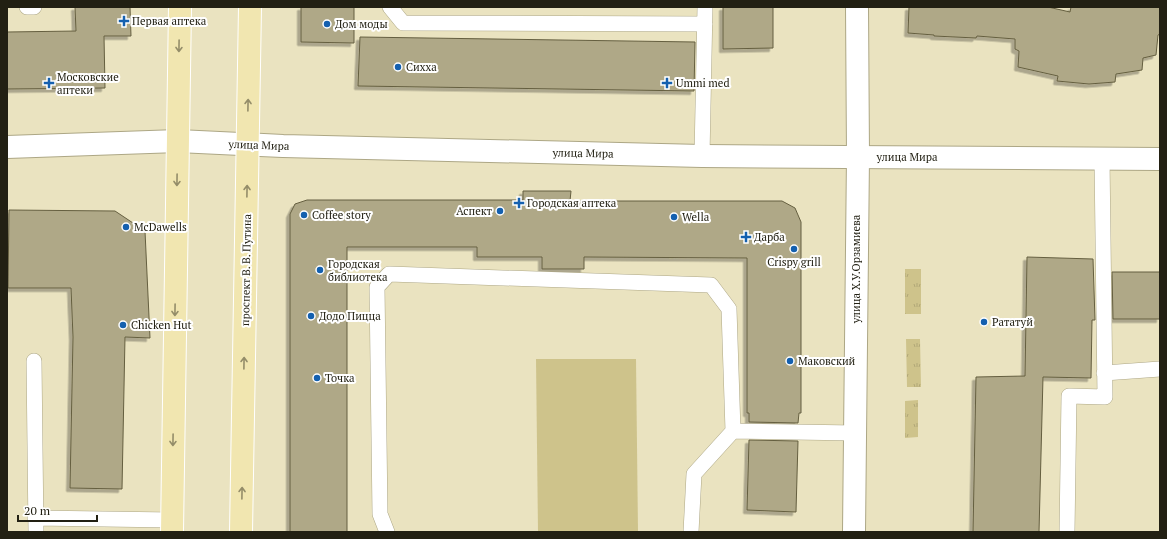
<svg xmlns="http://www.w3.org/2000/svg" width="1167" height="539" font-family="'PT Serif',serif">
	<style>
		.grass { fill: url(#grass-tufts) }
		.park { fill: #cec38b }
		.building { fill: #afa887; stroke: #655f40; filter: url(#shadow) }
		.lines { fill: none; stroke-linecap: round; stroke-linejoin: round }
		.service-casing { stroke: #ada785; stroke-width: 16 }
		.minor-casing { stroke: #ada785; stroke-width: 24 }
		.secondary-casing { stroke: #ada785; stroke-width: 24 }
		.primary-casing { stroke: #fff; stroke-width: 24 }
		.service { stroke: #fff; stroke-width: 15 }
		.minor { stroke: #fff; stroke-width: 22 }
		.secondary { stroke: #fff; stroke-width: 22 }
		.primary { stroke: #f1e6b0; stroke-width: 22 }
		.oneway { stroke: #948d69 }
		.poi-dot { fill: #1460af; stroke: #fff; stroke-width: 1.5 }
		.labels { text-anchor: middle; stroke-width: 4; stroke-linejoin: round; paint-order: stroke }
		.poi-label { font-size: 11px; fill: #222013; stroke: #fff; text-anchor: start }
		.street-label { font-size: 11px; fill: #222013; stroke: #fff }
	</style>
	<defs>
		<pattern id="grass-tufts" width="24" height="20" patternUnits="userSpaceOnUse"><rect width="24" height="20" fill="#cec38b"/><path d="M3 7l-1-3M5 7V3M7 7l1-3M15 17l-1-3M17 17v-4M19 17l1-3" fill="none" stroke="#b1a777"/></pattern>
		<filter id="shadow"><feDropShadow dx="-3.5" dy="3.5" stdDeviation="0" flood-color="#0004"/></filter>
	</defs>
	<rect width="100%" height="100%" fill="#eae3c0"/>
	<path class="grass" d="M905,269h16v45h-16z
		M906,339h14l1,48h-14z
		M918,400v37l-13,1v-37z"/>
	<path class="park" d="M536,359h100l2,172 -100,1z"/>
	<path class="building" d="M75,7h55l1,29h-27l1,52 -98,1v-57l69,-1z
		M301,7h53v36l-53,-1z
		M723,7h50v41l-50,1z
		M909,7h139l22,5 1,-5h89v27l-2,1 -2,20 -13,3 -1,12 -26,4 -1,8 -26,2 -32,-3 1,-5 -40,-9 1,-16 -4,-2v-10l-38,-3 -1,2 -42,-2v-1l-26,-2z
		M360,37l335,5 -1,49 -336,-5z
		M523,191h48l-1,10h212l13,7 6,14v191h-2l-1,10 -49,-1v-9h-2v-155l-163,-1v12h-42v-12h-65v-10h-130v285h-57v-318l5,-10 12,-4h216z
		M9,210l106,1 30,20 5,107 -25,-1 -3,152 -52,-1 3,-151 -2,-49h-63z
		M1027,257l66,2 2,61h-3l-1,58 -48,-1 -4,155h-66l3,-155 49,-1z
		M1112,272h48v47h-47z
		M749,440l49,1 -2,71 -49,-2z"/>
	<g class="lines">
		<defs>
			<path id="service" d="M27,7h7
				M390,7l13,16 302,1
				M702,156l3,-149
				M34,361l2,171
				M1104,373l56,-4
				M733,431l122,2
				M35,518l137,2
				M387,532l-7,-18 -3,-227 12,-13 322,11 18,24 4,122 -39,43 -3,58
				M1067,532l2,-136 36,1 -3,-239"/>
			<path id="minor" d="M854,532l4,-376 -1,-149"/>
			<path id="secondary" d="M7,147l171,-6 105,5 419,10 458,3"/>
			<path id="primary" d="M172,532l8,-525
				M241,532l9,-525"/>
		</defs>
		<use href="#service" class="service-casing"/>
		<use href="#minor" class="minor-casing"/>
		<use href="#secondary" class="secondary-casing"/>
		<use href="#primary" class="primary-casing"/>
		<use href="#service" class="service"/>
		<use href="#minor" class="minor"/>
		<use href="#secondary" class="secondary"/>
		<use href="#primary" class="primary"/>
	</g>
	<defs><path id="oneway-shaft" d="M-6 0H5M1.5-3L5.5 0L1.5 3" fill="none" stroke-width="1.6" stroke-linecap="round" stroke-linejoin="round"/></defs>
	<g class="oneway">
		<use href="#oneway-shaft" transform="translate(179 46) rotate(91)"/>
		<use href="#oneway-shaft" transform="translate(248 105) rotate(-89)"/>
		<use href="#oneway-shaft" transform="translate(177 180) rotate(91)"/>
		<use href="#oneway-shaft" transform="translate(247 191) rotate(-89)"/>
		<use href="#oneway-shaft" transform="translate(175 310) rotate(91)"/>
		<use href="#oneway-shaft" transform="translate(244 363) rotate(-89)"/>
		<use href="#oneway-shaft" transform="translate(173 440) rotate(91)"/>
		<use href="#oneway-shaft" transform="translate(242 493) rotate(-89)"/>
	</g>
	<g class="poi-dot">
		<path d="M122 15h4v4h4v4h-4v4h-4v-4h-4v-4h4z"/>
		<circle cx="327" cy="24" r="4"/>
		<circle cx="398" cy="67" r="4"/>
		<path d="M47 77h4v4h4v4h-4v4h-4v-4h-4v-4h4z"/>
		<path d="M665 77h4v4h4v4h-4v4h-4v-4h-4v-4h4z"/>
		<path d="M517 197h4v4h4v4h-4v4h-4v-4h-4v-4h4z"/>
		<circle cx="500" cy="211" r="4"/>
		<circle cx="304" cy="215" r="4"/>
		<circle cx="674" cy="217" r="4"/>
		<circle cx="126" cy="227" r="4"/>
		<path d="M744 231h4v4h4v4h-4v4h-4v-4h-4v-4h4z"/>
		<circle cx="794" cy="249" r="4"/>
		<circle cx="320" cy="270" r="4"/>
		<circle cx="311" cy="316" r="4"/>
		<circle cx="984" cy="322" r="4"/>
		<circle cx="123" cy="325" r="4"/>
		<circle cx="790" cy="361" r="4"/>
		<circle cx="317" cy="378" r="4"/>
	</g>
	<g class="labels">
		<g class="poi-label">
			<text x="132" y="25">Первая аптека</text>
			<text x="335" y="28">Дом моды</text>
			<text x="406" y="71">Сихха</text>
			<text x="57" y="81">Московские<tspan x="57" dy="13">аптеки</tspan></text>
			<text x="676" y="87">Ummi med</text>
			<text x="527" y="207">Городская аптека</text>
			<text x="492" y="215" text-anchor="end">Аспект</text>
			<text x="312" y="219">Coffee story</text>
			<text x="682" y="221">Wella</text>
			<text x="134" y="231">McDawells</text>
			<text x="754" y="241">Дарба</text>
			<text x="794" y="266" text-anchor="middle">Crispy grill</text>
			<text x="328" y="268">Городская<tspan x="328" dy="13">библиотека</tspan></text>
			<text x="319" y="320">Додо Пицца</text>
			<text x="992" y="326">Рататуй</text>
			<text x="131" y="329">Chicken Hut</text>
			<text x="798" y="365">Маковский</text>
			<text x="325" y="382">Точка</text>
		</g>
		<g class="street-label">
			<text transform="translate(259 145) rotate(2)" y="4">улица Мира</text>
			<text transform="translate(583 153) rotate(1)" y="4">улица Мира</text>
			<text x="907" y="161">улица Мира</text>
			<text transform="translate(856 269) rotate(-90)" y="4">улица Х.У.Орзамиева</text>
			<text transform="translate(246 270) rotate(-89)" y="4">проспект В. В. Путина</text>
		</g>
	</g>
	<rect width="1167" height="539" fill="none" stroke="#222013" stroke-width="16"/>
	<path d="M18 515v6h79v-6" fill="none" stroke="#222013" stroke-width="2"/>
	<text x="24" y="515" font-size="12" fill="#222013" stroke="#ffffff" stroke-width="3" paint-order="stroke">20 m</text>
</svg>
